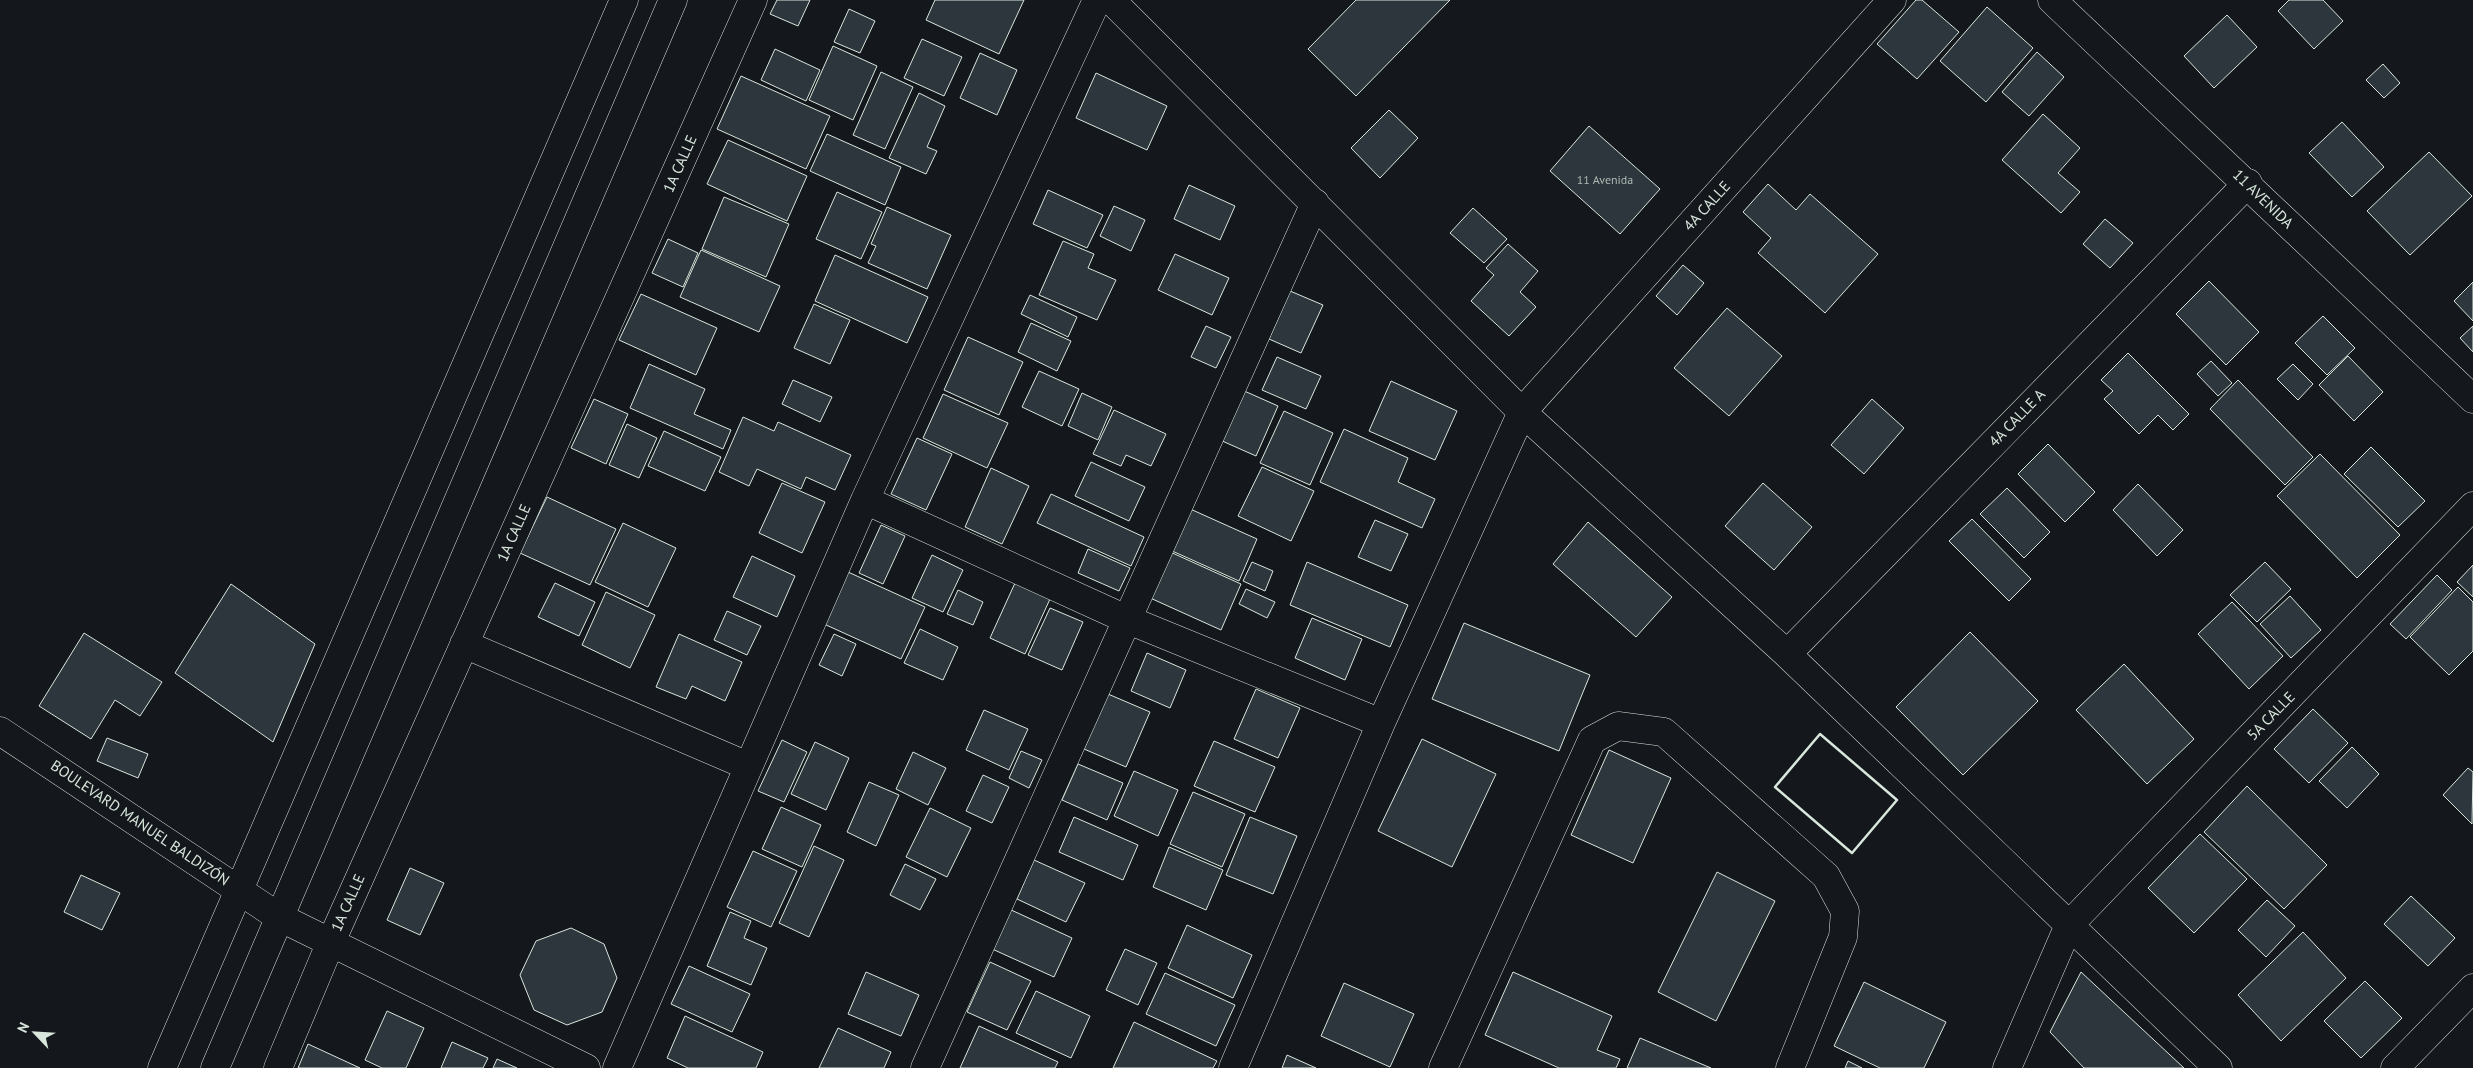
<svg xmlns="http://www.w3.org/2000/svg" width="2473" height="1068" font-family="'PT Sans',sans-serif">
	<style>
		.building { fill: #2c363c; stroke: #d8e6dc }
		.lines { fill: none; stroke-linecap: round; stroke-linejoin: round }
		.minor-casing { stroke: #d8e6dc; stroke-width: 29 }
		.tertiary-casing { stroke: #d8e6dc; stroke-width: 29 }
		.secondary-casing { stroke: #d8e6dc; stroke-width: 29 }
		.minor { stroke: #14181c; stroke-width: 28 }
		.tertiary { stroke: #14181c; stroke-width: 28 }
		.secondary { stroke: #14181c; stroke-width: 28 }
		.wall { stroke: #d8e6dc; stroke-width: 2.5 }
		.labels { text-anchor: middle; stroke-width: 4; stroke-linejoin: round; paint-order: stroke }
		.number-label { font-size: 12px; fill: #adbab4 }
		.street-label { font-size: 15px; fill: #d8e6dc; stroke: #14181c }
	</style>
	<rect width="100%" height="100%" fill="#14181c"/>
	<path class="building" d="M777,0h33l-12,26 -28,-12z
		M935,0h89l-25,54 -73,-34z
		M1356,0h94l-94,96 -48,-47z
		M1916,0h6l37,32 -42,47 -40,-35z
		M2289,0h34l20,21 -29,28 -36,-38z
		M1987,7l46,41 -47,54 -46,-41z
		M849,9l26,12 -15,32 -26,-11z
		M2227,15l30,32 -43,41 -30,-32z
		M922,39l40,18 -18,39 -40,-18z
		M833,46l44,20 -24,54 -44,-20z
		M775,49l45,21 -14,31 -45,-21z
		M2037,52l27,25 -35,39 -27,-24z
		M980,53l37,17 -20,45 -37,-17z
		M2383,64l17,19 -16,15 -18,-18z
		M881,72l32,15 -28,62 -32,-14z
		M1096,73l71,33 -20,44 -71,-32z
		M741,76l89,40 -24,53 -89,-40z
		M919,93l26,13 -18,41 10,4 -11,23 -37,-16z
		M1389,110l29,28 -38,40 -29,-30z
		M2043,114l37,34 -22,25 22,19 -19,21 -59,-53z
		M2342,122l42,45 -32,30 -43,-44z
		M1589,126l71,63 -40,45 -70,-63z
		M827,134l74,33 -16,38 -75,-34z
		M728,140l79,36 -20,45 -80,-37z
		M2429,152l43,44 -62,59 -43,-44z
		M1768,184l28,26 14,-16 68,60 -53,59 -67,-60 13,-15 -28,-26z
		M1189,185l46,21 -15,34 -46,-21z
		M1048,190l55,25 -16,33 -54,-24z
		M837,192l45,20 -21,47 -45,-20z
		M724,197l65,27 -23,53 -64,-28z
		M1114,206l31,14 -14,31 -31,-15z
		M887,207l64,28 -24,54 -59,-26 8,-17 -5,-2z
		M1473,208l34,31 -23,24 -34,-30z
		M2105,219l28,24 -23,25 -27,-24z
		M668,239l30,14 -15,34 -31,-14z
		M1063,241l31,13 -6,14 28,12 -19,40 -58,-25z
		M1508,244l30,27 -18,21 16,15 -27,29 -38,-35 23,-26 -8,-7z
		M701,250l79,36 -21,46 -79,-35z
		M1175,254l54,24 -17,37 -54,-25z
		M835,255l93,42 -21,46 -92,-42z
		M1683,265l21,18 -27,32 -21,-19z
		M2209,281l50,51 -33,33 -50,-51z
		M2473,282v39l-19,-20z
		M1290,291l33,14 -22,48 -32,-14z
		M641,294l76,34 -21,47 -77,-35z
		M1030,295l47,22 -9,20 -47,-23z
		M814,304l36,16 -20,44 -36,-16z
		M1727,308l55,48 -53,60 -55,-48z
		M2323,316l32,32 -28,27 -32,-32z
		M1031,323l40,18 -14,30 -39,-19z
		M1206,326l25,11 -15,31 -25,-11z
		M2473,326v26l-13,-14z
		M968,337l55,25 -24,53 -55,-25z
		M2128,353l61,61 -16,16 -15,-15 -19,19 -35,-35 9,-8 -12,-11z
		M2348,356l35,36 -29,29 -35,-36z
		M1277,357l44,19 -15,33 -44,-19z
		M2211,361l21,22 -14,13 -21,-22z
		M649,364l56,25 -11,25 37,16 -8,19 -93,-41z
		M2293,364l20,20 -15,16 -21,-21z
		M1039,371l40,18 -17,37 -40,-19z
		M793,380l39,17 -12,25 -38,-18z
		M2238,380l75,77 -28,28 -75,-76z
		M1391,381l66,30 -22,49 -66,-29z
		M1242,390l36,16 -22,50 -36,-16z
		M1082,393l30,14 -14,33 -30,-14z
		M943,394l65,29 -21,45 -64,-30z
		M594,399l34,15 -22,50 -35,-16z
		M1872,399l32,29 -40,46 -33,-29z
		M1114,410l52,24 -15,32 -25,-11 -5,11 -28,-12z
		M1284,411l49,22 -23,52 -50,-22z
		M743,417l31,14 4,-9 73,33 -16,35 -29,-13 -5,12 -44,-20 -8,17 -30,-14z
		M627,424l30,14 -18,40 -30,-13z
		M1344,429l64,29 -10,24 37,17 -13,29 -102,-46z
		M664,431l57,26 -16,34 -57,-25z
		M917,438l35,16 -26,56 -35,-16z
		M2048,444l47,48 -30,30 -47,-48z
		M2371,447l54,54 -27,26 -54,-53z
		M2320,454l80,81 -43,43 -80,-82z
		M1091,462l54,25 -16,34 -54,-25z
		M1262,467l52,24 -23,50 -53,-25z
		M991,468l38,18 -27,58 -37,-17z
		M782,483l43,19 -23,51 -43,-20z
		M1763,483l49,44 -38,43 -49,-44z
		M2138,484l45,46 -26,26 -44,-46z
		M2007,488l43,44 -26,26 -44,-44z
		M1051,494l93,43 -13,29 -94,-43z
		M547,497l69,32 -26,56 -70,-32z
		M1188,508l69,31 -18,42 -69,-31z
		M1972,519l59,60 -22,22 -60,-60z
		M1375,520l33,14 -17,37 -33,-14z
		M1588,522l84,75 -36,40 -83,-73z
		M623,523l53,25 -28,59 -53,-25z
		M881,525l24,11 -22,48 -24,-11z
		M1088,549l42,19 -11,23 -41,-18z
		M1168,551l73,33 -20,46 -73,-33z
		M932,555l31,15 -20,42 -31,-14z
		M752,556l43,20 -18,41 -44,-20z
		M1252,562l21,9 -8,20 -22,-10z
		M1307,562l101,43 -18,42 -100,-42z
		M2265,562l26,27 -34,33 -27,-27z
		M2473,565v32l-16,-15z
		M848,572l77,35 -24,52 -77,-35z
		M2437,575l15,15 -46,49 -16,-15z
		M555,583l40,19 -16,34 -41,-19z
		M1015,583l35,16 -25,55 -35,-16z
		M231,584l84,60 -42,98 -98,-69z
		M2458,587l15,15v49l-24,24 -39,-38z
		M1246,589l29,13 -8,16 -28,-14z
		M958,590l25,12 -10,23 -26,-11z
		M606,592l49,23 -25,53 -48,-23z
		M2290,596l31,34 -30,28 -31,-34z
		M2232,602l51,54 -34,33 -51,-55z
		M1050,608l33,14 -21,48 -34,-15z
		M727,611l34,15 -14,29 -33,-15z
		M1312,618l50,21 -17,41 -50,-22z
		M1464,623l126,52 -31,76 -127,-52z
		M920,629l38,18 -15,33 -39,-17z
		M1970,632l68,69 -75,74 -67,-68z
		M84,633l78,49 -22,34 -25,-16 -24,39 -52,-33z
		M679,634l63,28 -17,39 -33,-15 -6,13 -30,-12z
		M834,634l22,10 -14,32 -23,-11z
		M1147,653l39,17 -16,38 -39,-17z
		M2124,664l70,75 -47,45 -71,-74z
		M1256,689l44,19 -22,50 -44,-19z
		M1108,694l42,18 -24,55 -42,-18z
		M2313,709l35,34 -39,40 -35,-34z
		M984,710l44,19 -19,41 -43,-20z
		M107,738l41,16 -10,24 -41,-17z
		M1422,739l74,35 -44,93 -74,-36z
		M782,740l25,12 -23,50 -26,-11z
		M1214,741l61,26 -20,45 -61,-26z
		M815,742l34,16 -23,52 -35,-16z
		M2352,747l27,27 -32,34 -28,-27z
		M1609,750l62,28 -38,85 -62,-28z
		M1021,751l21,9 -13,28 -20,-10z
		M913,752l33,16 -18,37 -32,-16z
		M1078,764l45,19 -16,37 -45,-20z
		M2468,768l5,4 -1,52 -29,-29z
		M1134,771l44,19 -20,46 -44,-20z
		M983,775l26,12 -17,36 -26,-12z
		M869,782l30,13 -23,51 -29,-14z
		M2247,786l80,79 -43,44 -80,-77z
		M1193,792l52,22 -23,53 -52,-23z
		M781,807l40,18 -19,42 -40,-18z
		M930,808l41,20 -24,49 -41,-20z
		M1074,817l64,28 -15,35 -64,-28z
		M1250,817l47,19 -24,58 -47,-19z
		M2200,834l47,45 -53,54 -46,-45z
		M814,846l30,14 -35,77 -30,-14z
		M1169,847l54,23 -17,40 -53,-23z
		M753,851l44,20 -26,56 -44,-20z
		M1034,860l51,23 -19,39 -49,-23z
		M905,864l31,15 -16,31 -30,-15z
		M410,868l34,15 -24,52 -33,-15z
		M1717,872l58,29 -59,120 -58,-29z
		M81,875l39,18 -18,37 -38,-18z
		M2411,896l44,42 -27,28 -44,-42z
		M2267,900l28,26 -29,31 -28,-27z
		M1009,909l63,29 -18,39 -64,-29z
		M730,912l21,9 -7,17 23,10 -16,37 -44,-19z
		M1187,925l65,30 -19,43 -65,-30z
		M571,928l33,16 13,34 -15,34 -35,13 -33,-15 -14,-35 16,-34z
		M2303,932l43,46 -65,63 -43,-46z
		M1125,949l32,14 -19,42 -32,-15z
		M990,962l41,19 -24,49 -40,-18z
		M689,966l61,28 -18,38 -61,-28z
		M866,972l53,23 -18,41 -53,-22z
		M1513,972l99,44 -15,34 23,9 -4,9h-57l-74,-33z
		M2081,972l103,96h-100l-34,-36z
		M1165,973l70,32 -19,41 -70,-32z
		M2365,981l37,37 -41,40 -37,-37z
		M1864,982l82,40 -22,46h-44l-46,-22z
		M1344,983l70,31 -24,53 -69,-31z
		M1036,991l54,25 -19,42 -55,-25z
		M387,1011l37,17 -18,40h-24l-17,-8z
		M685,1016l78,36 -7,16h-68l-21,-10z
		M1134,1022l83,39 -4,7h-100z
		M979,1026l79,36 -3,6h-95z
		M838,1028l53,24 -7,16h-65z
		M1640,1038l71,30h-84z
		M452,1042l36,16 -5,10h-42z
		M308,1044l52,24h-62z
		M1287,1055l29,13h-34z
		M497,1059l20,9h-24z
		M1848,1061l14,7h-17z"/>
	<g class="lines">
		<defs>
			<path id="minor" d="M1111,0l411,412 265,242 431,414
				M865,500l261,119 255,104
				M464,644l284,122
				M1787,654l461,-471
				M279,917l307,151
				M278,1068l52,-124 423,-944
				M617,1068l248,-568 232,-500
				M925,1068l390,-865
				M1233,1068l148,-345 141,-311 370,-412
				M1443,1068l149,-328 26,-14 46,6 162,144 19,35 -2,26 -53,131
				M2007,1068l62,-143 404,-419
				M2395,1068l78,-80"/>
			<path id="tertiary" d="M2052,0l421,399"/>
			<path id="secondary" d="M0,731l279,186
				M162,1068l462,-1068
				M215,1068l458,-1068"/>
		</defs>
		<use href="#minor" class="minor-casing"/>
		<use href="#tertiary" class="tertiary-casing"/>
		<use href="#secondary" class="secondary-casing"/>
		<use href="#minor" class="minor"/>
		<use href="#tertiary" class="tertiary"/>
		<use href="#secondary" class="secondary"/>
		<path class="wall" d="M1820,734l77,66 -45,53 -77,-66z"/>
	</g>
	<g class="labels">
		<g class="number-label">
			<text x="1605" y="184">11 Avenida</text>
		</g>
		<g class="street-label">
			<text transform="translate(680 164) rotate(-66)" y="5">1A CALLE</text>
			<text transform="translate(2263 199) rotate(44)" y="5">11 AVENIDA</text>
			<text transform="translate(1707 206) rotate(-48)" y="5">4A CALLE</text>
			<text transform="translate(2017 418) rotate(-46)" y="5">4A CALLE A</text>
			<text transform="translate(514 533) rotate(-66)" y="5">1A CALLE</text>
			<text transform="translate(2271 716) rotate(-46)" y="5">5A CALLE</text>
			<text transform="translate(140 823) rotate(34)" y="5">BOULEVARD MANUEL BALDIZÓN</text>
			<text transform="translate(348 903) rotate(-66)" y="5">1A CALLE</text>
		</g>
	</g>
	<g transform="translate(35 1033) rotate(295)" stroke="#14181c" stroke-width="4" paint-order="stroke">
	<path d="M0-4L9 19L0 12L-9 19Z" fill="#d8e6dc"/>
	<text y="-8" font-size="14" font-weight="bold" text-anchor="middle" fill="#d8e6dc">N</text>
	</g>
</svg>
